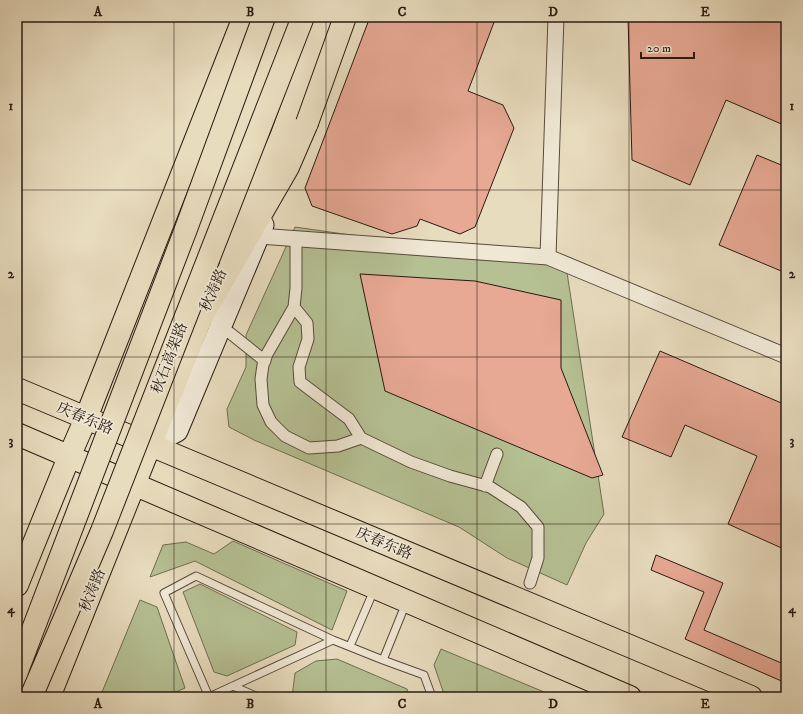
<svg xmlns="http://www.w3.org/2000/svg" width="803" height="714" font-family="'IM FELL DW Pica','Noto Serif SC',serif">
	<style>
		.green { fill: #b5c093; stroke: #6f6d52 }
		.building { fill: #e7a894; stroke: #291a11 }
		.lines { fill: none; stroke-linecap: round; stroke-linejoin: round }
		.service-casing { stroke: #594a3c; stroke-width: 9 }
		.pedestrian-casing { stroke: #594a3c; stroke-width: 13 }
		.minor-casing { stroke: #594a3c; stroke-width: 17 }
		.secondary-casing { stroke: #291a11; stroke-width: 23 }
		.primary-casing { stroke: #291a11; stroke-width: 24 }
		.trunk-casing { stroke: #291a11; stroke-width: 24 }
		.service { stroke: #f0e8d5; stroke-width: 7 }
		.pedestrian { stroke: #f0e8d5; stroke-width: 11 }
		.minor { stroke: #f0e8d5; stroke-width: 15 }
		.secondary { stroke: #f0e8d5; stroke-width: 21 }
		.primary { stroke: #e8dcbe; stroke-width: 22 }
		.trunk { stroke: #e8dcbe; stroke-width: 22 }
		.trunk-bridge-casing { stroke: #291a11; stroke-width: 24; stroke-linecap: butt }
		.trunk-bridge { stroke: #e8dcbe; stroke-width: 22 }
		.grid { fill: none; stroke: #291a11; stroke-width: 1; stroke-opacity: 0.55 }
		.labels { text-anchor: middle; stroke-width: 3.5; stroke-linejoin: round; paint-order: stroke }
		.street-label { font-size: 15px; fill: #291a11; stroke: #f0e8d5 }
		.neatline { fill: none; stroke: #291a11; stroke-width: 1.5 }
		.grid-label { font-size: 13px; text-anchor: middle; font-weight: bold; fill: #291a11 }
	</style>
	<rect width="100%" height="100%" fill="#e8dcbe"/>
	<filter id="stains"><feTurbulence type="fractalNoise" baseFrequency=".005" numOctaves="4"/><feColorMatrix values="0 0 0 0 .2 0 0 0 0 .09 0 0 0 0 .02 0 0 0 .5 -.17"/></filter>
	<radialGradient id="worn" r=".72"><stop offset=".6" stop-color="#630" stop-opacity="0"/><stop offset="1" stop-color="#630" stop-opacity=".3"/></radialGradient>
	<path class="green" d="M295,227l271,39 38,248 -18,29 -19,42 -60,-27 -48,-31 -205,-87 -25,-13 -2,-18 19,-42v-32z
		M233,541l114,50 -15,39 -137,-69 -45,16 13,-32 23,-3 28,12z
		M200,584l97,48 -2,13 -68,31 -13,-4 -31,-80z
		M140,600l17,7 28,81 -20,9h-65z
		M441,649l115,48h-111l-11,-32z
		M337,659l70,30 3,8h-118l3,-24 21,-12z"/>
	<path class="building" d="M370,17h126l-28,74 35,14 11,23 -39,99 -15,7 -40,-15 -3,7 -25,8 -80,-28 -7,-18z
		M628,17h158v109l-60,-26 -36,85 -58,-25z
		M757,155l29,12v106l-67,-28z
		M360,274l115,7 86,19v68l42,107 -11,3 -207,-87z
		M660,351l126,54v145l-58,-26 29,-68 -72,-31 -14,32 -49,-20z
		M656,555l67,28 -19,47 82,35v18l-101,-44 19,-47 -53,-22z"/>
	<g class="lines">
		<defs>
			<path id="service" d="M350,646l24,-56
				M383,660l23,-57
				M233,686l25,11
				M209,697l-45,-104 32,-17 137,64
				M209,697l124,-57 50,20 41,15 8,22"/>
			<path id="pedestrian" d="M296,239v49l-2,19 -27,47 -4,11 -2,14 2,26 8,17 14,14 24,12 29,-2 23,-8 50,24 39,14 40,11 31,20 17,20v31l-8,25
				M294,307l13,16 1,16 -9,28 1,15 49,37 12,19
				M230,333l35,28
				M485,486l12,-32"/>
			<path id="minor" d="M259,236l289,21 238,99
				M548,257l8,-240"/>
			<path id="secondary" d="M150,445l27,-14 86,-206"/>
			<path id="primary" d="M228,255l53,-118 44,-120
				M17,389l734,308
				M17,434l613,263
				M17,585l52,-128 17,-39 158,-401
				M49,697l156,-389"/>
			<path id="trunk" d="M197,325l91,-158 19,-44"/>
		</defs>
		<use href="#service" class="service-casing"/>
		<use href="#pedestrian" class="pedestrian-casing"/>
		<use href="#minor" class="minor-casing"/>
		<use href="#secondary" class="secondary-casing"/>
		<use href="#primary" class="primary-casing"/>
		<use href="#trunk" class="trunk-casing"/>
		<use href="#service" class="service"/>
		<use href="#pedestrian" class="pedestrian"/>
		<use href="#minor" class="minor"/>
		<use href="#secondary" class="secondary"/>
		<use href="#primary" class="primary"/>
		<use href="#trunk" class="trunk"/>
		<defs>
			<path id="trunk-bridge" d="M307,123l38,-106
				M17,671l169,-442 78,-212
				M31,697l71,-166 201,-514"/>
		</defs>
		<use href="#trunk-bridge" class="trunk-bridge-casing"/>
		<use href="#trunk-bridge" class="trunk-bridge"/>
	</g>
	<path class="grid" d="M174,17v680M326,17v680M477,17v680M629,17v680M17,190h769M17,357h769M17,524h769"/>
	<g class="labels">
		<g class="street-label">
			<text transform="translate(213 290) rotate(-66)" y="5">秋涛路</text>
			<text transform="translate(169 358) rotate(-69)" y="5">秋石高架路</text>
			<text transform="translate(85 418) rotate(23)" y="5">庆春东路</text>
			<text transform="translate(384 543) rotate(23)" y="5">庆春东路</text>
			<text transform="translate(92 590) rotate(-68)" y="5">秋涛路</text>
		</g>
	</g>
	<rect width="803" height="714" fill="none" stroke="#e8dcbe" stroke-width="44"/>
	<path d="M641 52v6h53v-6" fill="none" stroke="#291a11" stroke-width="2"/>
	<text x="647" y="52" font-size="12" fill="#291a11" stroke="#f0e8d5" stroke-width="3" paint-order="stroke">20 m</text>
	<rect x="22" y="22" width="759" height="670" class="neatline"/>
	<g class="grid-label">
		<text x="98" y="16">A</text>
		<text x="250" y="16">B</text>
		<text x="402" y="16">C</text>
		<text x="553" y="16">D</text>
		<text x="705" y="16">E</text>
		<text x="11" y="110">1</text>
		<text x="792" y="110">1</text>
		<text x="11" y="278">2</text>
		<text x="792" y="278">2</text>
		<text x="11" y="445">3</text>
		<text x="792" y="445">3</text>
		<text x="11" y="613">4</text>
		<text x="792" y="613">4</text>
		<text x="98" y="708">A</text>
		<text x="250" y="708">B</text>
		<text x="402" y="708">C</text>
		<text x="553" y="708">D</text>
		<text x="705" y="708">E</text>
	</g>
	<rect width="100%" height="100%" filter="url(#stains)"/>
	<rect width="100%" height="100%" fill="url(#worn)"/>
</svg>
